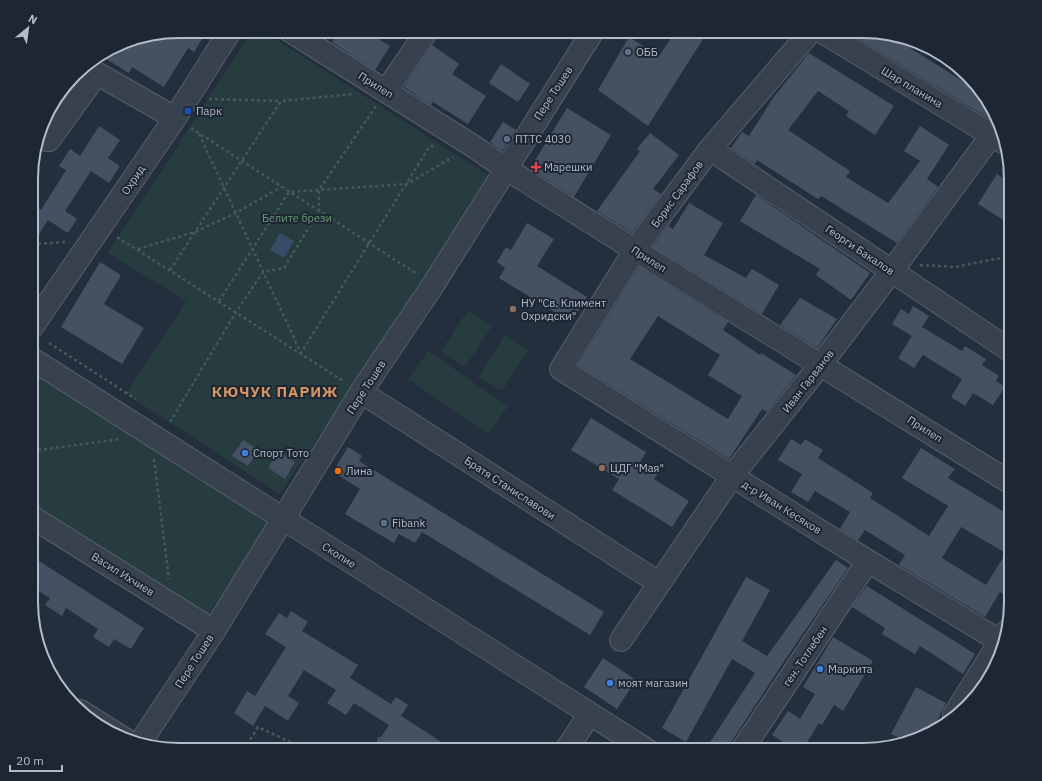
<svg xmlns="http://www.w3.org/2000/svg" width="1042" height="781" font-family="'IBM Plex Sans',sans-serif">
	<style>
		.green { fill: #263c3f }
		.water { fill: #394c67 }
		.building { fill: #455162; fill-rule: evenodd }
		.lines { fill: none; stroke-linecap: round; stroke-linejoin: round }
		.minor-casing { stroke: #565f6c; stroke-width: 24 }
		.path { stroke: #44595c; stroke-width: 2.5; stroke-dasharray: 3 3; stroke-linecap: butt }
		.minor { stroke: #38414e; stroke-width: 22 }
		.service-dot { fill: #5c6f8a; stroke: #1d2633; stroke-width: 1.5 }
		.transit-dot { fill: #1a4fb4; stroke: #1d2633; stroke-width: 1.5 }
		.health-dot { fill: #e0444e; stroke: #1d2633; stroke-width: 1.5 }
		.education-dot { fill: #8d6e63; stroke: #1d2633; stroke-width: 1.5 }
		.shop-dot { fill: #3f7fe0; stroke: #1d2633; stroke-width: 1.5 }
		.food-dot { fill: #e8710a; stroke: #1d2633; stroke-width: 1.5 }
		.labels { text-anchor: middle; stroke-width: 4; stroke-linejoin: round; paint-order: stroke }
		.poi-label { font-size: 11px; fill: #b4bcc9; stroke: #1d2633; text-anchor: start }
		.street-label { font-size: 11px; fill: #b4bcc9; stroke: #1d2633 }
		.park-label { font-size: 11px; fill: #6b9a76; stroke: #1d2633 }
		.district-label { font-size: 15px; font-weight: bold; letter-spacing: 1px; fill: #d59563; stroke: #1d2633 }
		.rim { fill: none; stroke: #b4bcc9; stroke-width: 2 }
	</style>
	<rect width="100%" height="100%" fill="#242f3e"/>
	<path class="green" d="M252,31h11l228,146 -211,317 -154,-100 60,-93 -78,-48z
		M468,310l24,16 -27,41 -24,-16z
		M505,335l23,15 -26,41 -23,-14z
		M428,351l80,55 -19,28 -81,-55z
		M32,370l241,152 -61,97 -180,-112z"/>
	<path class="water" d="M280,233l14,8 -10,17 -14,-8z"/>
	<path class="building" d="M179,31h28l-13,21 -6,-4 -24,39 -32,-20 -3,6 -28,-17 30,-17z
		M339,31h26l25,15 -15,24 -43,-28z
		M676,31h32l-60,95 -50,-36 31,-53 30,19z
		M845,31h27l19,5 86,54 18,23 -7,5z
		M432,45l27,19 -7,10 34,22 -18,28 -35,-22 -2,3 -27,-18z
		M809,53l85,53 -19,29 -29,-19 3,-5 -31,-20 -30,39 62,41 -4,6 42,26 32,-42 -16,-10 16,-25 29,19 -22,34 11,8 -41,56 -76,-47 -3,3 -61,-39 -2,4 -24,-16 11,-16 7,4 24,-38z
		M501,64l29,20 -12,18 -29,-19z
		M567,108l44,27 -37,62 -42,-27 -1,-3z
		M503,122l13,8 -14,21 -12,-9z
		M99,126l21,14 -12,18 12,8 -11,17 -18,-12 -26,40 12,8 -9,14 -20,-13 -16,26v-42l9,6 25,-40 -7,-4 11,-17 10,7z
		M650,133l29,22 -26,34 8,5 -29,39 -35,-22 43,-60 -3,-2z
		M997,174l14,9v29l-6,9 -27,-17z
		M756,195l114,78 -19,27 -35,-25 4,-6 -80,-48z
		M689,203l34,20 -19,32 42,23 6,-9 27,16 -17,29 -109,-67 15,-21 5,3z
		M527,223l27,16 -17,27 50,31 -16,25 -72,-44 6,-10 -8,-6 9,-15 5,3z
		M100,262l21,13 -17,29 40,24 -22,36 -61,-37z
		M639,267l89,55 -5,8 37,25 1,-2 35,22 -29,37 -5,-3 -33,50 -151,-94zM658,316l62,39 -12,20 34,21 -14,23 -98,-60z
		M800,298l37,21 -20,29 -37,-23z
		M913,306l16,10 -7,11 40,24 3,-5 21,13 -4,6 17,11 -3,5 9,6 -12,18 -20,-12 -8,13 -14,-9 11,-18 -39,-24 -9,13 -16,-10 14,-22 -20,-12 9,-15 8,5z
		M591,418l55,34 -6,10 18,11 -4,6 35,22 -17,26 -60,-37 7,-11 -48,-29z
		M791,439l10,6 4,-6 18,11 -5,8 55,35 -3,5 59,38 19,-30 -46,-28 19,-30 34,21 -7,9 63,38v83l-11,-7 -15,25 -86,-52 6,-10 -40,-25 -7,10 -18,-11 10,-17 -35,-21 -7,11 -17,-10 11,-18 -24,-14zM961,527l45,26 -20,32 -44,-27z
		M243,440l16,10 -11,16 -16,-10z
		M348,447l14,9 -3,5 245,151 -14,23 -168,-103 -7,11 -16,-9 -5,9 -49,-29 15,-25 -27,-17z
		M278,451l17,11 -10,17 -17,-11z
		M31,556l113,72 -13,21 -17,-10 -5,8 -16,-10 5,-8 -32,-21 -4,8 -17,-11 5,-7 -19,-12z
		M836,560l12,8 -61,89 -61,93h-21l50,-77 -23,-14 -46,83 -24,-14 84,-151 24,13 -28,51 25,15z
		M867,586l108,68 -12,20 -43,-28 -5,8 -33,-20 3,-6 -33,-21z
		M291,611l17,11 -6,9 56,34 -8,13 41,26 5,-7 12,8 -7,11 53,34h-76l-2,-5 2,-8h3l8,-12 -35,-22 -8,12 -19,-12 9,-13 -32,-20 -16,26 11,7 -11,18 -23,-15 -12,20 -19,-13 13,-22 8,5 31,-49 -21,-13 14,-21 8,5z
		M833,637l40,24 -30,50 -9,-6 -12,20 -3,-2 -17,27h-6l-24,-15 16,-24 12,8 15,-25 -12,-7z
		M603,658l33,22 -19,29 -33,-22z
		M916,687l30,16 -15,30 -27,7 -13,-6z"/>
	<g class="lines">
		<defs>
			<path id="minor" d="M290,31l183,115 32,22 130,82 376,233
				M811,31l-101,118 -75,101 -74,119 307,192 135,82
				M821,31l182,111
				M84,66l91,52
				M386,91l41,-60
				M39,139l10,1 47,-65
				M710,149l301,202
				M32,327l143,-209 55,-87
				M32,359l615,391
				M361,392l298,191
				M32,517l182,114
				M621,640l111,-164 89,-112 76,-100 102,-139
				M80,711l46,29
				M954,715l52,-83
				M140,743l74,-112 147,-239 72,-107 160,-254
				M566,750l24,-36
				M742,750l126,-189"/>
		</defs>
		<use href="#minor" class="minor-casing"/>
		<path class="path" d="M209,99l71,2
			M191,128l226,146
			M199,134l102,219 128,-206 6,-2
			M117,237l228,145
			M32,244l35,-2
			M138,249l57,-17 41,-19 45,-26
			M920,265l35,2 56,-11
			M170,270l111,-169 73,-7
			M219,301l70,-109 118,-8 46,-27
			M49,343l87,56
			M170,422l66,-110 27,-40 21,-4 35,-57v-21l57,-84
			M32,451l88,-12
			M1005,458l6,-19
			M154,459l15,120
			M665,743l11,7
			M244,750l14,-23 49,23"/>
		<use href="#minor" class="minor"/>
	</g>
	<g class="service-dot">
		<circle cx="628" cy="52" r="4"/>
		<circle cx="507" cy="139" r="4"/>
		<circle cx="384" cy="523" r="4"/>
	</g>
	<rect class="transit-dot" x="184" y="107" width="8" height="8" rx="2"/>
	<path class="health-dot" d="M534 161h4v4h4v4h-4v4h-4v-4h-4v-4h4z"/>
	<g class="education-dot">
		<circle cx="513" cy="309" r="4"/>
		<circle cx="602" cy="468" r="4"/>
	</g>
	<g class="shop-dot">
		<circle cx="245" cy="453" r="4"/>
		<circle cx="820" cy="669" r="4"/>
		<circle cx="610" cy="683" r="4"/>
	</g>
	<circle class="food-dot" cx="338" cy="471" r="4"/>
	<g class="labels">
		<g class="poi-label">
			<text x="636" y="56">ОББ</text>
			<text x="196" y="115">Парк</text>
			<text x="515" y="143">ПТТС 4030</text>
			<text x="544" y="171">Марешки</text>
			<text x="521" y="307">НУ "Св. Климент<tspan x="521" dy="13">Охридски"</tspan></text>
			<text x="253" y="457">Спорт Тото</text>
			<text x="610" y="472">ЦДГ "Мая"</text>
			<text x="346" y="475">Лина</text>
			<text x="392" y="527">Fibank</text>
			<text x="828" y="673">Маркита</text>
			<text x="618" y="687">моят магазин</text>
		</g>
		<g class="street-label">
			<text transform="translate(376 85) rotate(32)" y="4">Прилеп</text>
			<text transform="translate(912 87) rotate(31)" y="4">Шар планина</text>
			<text transform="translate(553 93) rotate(-57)" y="4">Пере Тошев</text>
			<text transform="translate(133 180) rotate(-56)" y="4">Охрид</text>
			<text transform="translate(677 194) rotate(-54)" y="4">Борис Сарафов</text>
			<text transform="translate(860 250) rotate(34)" y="4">Георги Бакалов</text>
			<text transform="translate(649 259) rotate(32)" y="4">Прилеп</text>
			<text transform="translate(808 381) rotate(-52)" y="4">Иван Гарванов</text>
			<text transform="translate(366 387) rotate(-57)" y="4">Пере Тошев</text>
			<text transform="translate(925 429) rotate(32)" y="4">Прилеп</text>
			<text transform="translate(510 488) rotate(33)" y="4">Братя Станиславови</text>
			<text transform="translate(782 507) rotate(32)" y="4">д-р Иван Кесяков</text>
			<text transform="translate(339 555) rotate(32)" y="4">Скопие</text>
			<text transform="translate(123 574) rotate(32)" y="4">Васил Ихчиев</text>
			<text transform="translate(805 656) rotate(-56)" y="4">ген. Тотлебен</text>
			<text transform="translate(194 661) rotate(-57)" y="4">Пере Тошев</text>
		</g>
		<g class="park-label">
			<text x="297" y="222">Белите брези</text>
		</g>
		<g class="district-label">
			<text x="275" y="397">КЮЧУК ПАРИЖ</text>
		</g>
	</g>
	<path d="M0 0H1042V781H0ZM179 38H863A141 141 0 0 1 1004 179V602A141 141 0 0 1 863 743H179A141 141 0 0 1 38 602V179A141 141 0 0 1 179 38Z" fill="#1d2633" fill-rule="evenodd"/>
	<path class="rim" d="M179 38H863A141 141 0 0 1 1004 179V602A141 141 0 0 1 863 743H179A141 141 0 0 1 38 602V179A141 141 0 0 1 179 38Z"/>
	<g transform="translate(28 28) rotate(29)" stroke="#1d2633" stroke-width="3" paint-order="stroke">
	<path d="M0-3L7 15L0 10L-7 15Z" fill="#b4bcc9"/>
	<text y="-6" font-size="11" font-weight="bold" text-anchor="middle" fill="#b4bcc9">N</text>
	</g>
	<path d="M10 765v6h52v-6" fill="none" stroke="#b4bcc9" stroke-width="2"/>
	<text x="16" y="765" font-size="12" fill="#b4bcc9" stroke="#1d2633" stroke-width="3" paint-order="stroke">20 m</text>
</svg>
